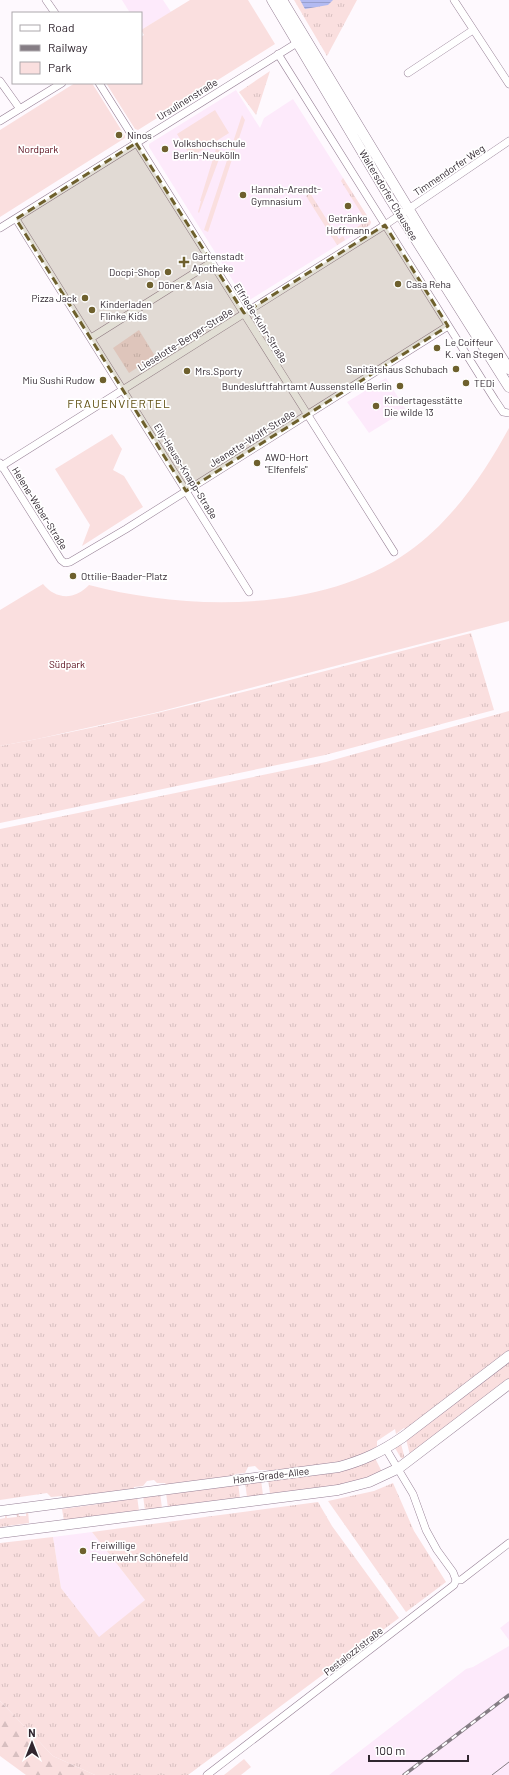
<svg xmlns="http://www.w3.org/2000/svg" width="509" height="1775" font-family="Barlow,sans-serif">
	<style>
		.built { fill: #fdeafb }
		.grass { fill: url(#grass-tufts) }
		.forest { fill: url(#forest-firs) }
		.green { fill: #fadfdf }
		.water { fill: url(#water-rules) }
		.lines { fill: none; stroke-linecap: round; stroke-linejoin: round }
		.street-casing { stroke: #978096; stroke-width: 8 }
		.secondary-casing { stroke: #978096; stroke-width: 11 }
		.street { stroke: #fff; stroke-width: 7 }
		.secondary { stroke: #fff; stroke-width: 10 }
		.tram { stroke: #857d84; stroke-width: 1 }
		.rail-casing { stroke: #857d84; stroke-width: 3.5 }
		.rail { stroke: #fff; stroke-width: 2; stroke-dasharray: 6; stroke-linecap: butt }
		.marked { fill: #6e602d; fill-opacity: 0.2; stroke: #6e602d; stroke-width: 3; stroke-dasharray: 8 5; stroke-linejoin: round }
		.poi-dot { fill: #6e602d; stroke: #fff; stroke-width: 1.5 }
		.labels { text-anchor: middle; stroke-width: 3.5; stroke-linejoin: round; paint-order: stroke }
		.street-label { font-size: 10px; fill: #30262f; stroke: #fff }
		.poi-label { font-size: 10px; fill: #30262f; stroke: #fff; text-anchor: start }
		.park-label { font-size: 10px; fill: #570917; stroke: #fff }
		.quarter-label { font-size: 12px; letter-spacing: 1px; fill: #615114; stroke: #fff }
	</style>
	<defs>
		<pattern id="grass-tufts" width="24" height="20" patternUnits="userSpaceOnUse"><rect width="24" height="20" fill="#fadfdf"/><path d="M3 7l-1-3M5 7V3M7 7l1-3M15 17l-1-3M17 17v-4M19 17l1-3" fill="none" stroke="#d7bfc0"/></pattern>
		<pattern id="forest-firs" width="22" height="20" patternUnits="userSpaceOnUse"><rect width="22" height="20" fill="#fadfdf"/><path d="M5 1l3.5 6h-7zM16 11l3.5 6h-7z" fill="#d7bfc0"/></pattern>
		<pattern id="water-rules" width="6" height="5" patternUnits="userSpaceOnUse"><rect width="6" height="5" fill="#b2baf1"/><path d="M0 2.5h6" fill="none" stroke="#99a0cf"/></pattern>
	</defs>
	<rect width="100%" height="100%" fill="#fef9fe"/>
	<path class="built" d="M122,0h41l8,12 -30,18v-17h-11z
		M236,90l24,38 4,-10 29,-19 78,123 -1,3 -122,76 -3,-1 -96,-153v-3z
		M386,378l20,32 -37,23 -22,-31z
		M92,1532l53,68 -46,38 -38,-50 -8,-51z
		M509,1621v19l-9,-12z
		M509,1646v129h-180l137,-106 7,-2z"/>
	<path class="grass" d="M294,0h63l-30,56z
		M270,71l-14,44 -17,-23z
		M343,178l28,44 -1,3 -18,11 -2,-4 16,-11 -25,-40z
		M310,193l29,46 4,-3 2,4 -8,5 -31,-49z
		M139,330l16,26 -26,17 -16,-25z
		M471,633l23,77 -169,45 -325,68v-77c158,-29 316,-73 471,-113z
		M509,711v641l-103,78 -2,-2 -8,6 -1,-5 -18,12v6l-10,5v2l-21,7 -77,11v-2h-10l-4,-4 -7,1 -3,6 -10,1v2l-69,10 -1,-3h-8l-3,-3 -7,1 -4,5 -9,1v3l-71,9 -1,-3 -11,1 -4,-4 -47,7v-671l326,-67z
		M509,1360v20l-99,75 -4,-16z
		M401,1444l4,15 -4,-1 -6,-10z
		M375,1458l7,14 -33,12 -79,10 -2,-15z
		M261,1480l2,15 -16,2 -2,-15z
		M238,1483l2,15 -72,10 -2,-15z
		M393,1483l21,48 32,51 -40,30 -78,-111 46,-10z
		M160,1493l2,15 -17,3 -2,-16z
		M137,1496l2,15 -75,10 -2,-12 37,-5 12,-5z
		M318,1502l14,24 67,92 -211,157h-93l-42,-19 -53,-55v-158l53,-6 8,51 38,49 46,-37 -53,-68z
		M26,1510h2l1,13 -29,4v-8l5,-1v-5h1l1,5 10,-1 -1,-5 3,-1v5h7z"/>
	<path class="forest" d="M0,1701l53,55 42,19h-69l-26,-19z"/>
	<path class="green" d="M190,0h58l27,44 -137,86 -3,-1 -29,-46h35v-46l3,-2 -3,-5z
		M75,83h17l33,53v2l-125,79v-87z
		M215,110l14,23 -38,24 -14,-23z
		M242,115l3,5 -37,112 -4,-2z
		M216,149l6,2 -23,62 -1,-1 3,-11h-1z
		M509,428v193l-355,92 -117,26 -37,7v-136l43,-26c13,16 32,16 46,1 98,26 233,28 319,-33 44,-31 76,-78 101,-124z
		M112,434l10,15 -9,21 11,6 19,31 -61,39 8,-21 -35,-56z
		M244,1759l7,8 -10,8h-17z"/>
	<path class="water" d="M300,0h33l-5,5 -23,4z"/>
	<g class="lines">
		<defs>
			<path id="street" d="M46,0l9,13
				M454,0l55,84
				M278,54l217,346 8,12 6,1
				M408,73l65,-43
				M0,81l20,28
				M99,83l295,469
				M0,121l62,-38
				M16,219l233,373
				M0,228l300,-187
				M91,338l121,-76
				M0,463l61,97 4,3 5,-1 56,-33 322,-203
				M0,467l385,-242 124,-84
				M386,1449l27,45 13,36 11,20 16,22 3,8
				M456,1580h5l48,-37
				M207,1775l247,-190 2,-5"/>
			<path id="secondary" d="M272,0l117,197 120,190
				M282,0l143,236 84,133
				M0,1511l339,-44c25,-7 42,-15 64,-30l106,-81
				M0,1533l338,-43 31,-8 30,-14 110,-84"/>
		</defs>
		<use href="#street" class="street-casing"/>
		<use href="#secondary" class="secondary-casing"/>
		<use href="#street" class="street"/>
		<use href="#secondary" class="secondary"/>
		<path class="tram" d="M492,1775l17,-13"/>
		<defs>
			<path id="rail" d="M404,1775l105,-80"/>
		</defs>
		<use href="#rail" class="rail-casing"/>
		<use href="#rail" class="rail"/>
	</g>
	<path class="marked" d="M136,143l108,170 141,-88 63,101 -262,165 -170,-272z"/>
	<g class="poi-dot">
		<circle cx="119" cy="135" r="4"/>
		<circle cx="165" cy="149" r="4"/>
		<circle cx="243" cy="195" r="4"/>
		<circle cx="348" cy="206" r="4"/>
		<path d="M182 256h4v4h4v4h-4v4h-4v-4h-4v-4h4z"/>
		<circle cx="168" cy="272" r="4"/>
		<circle cx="398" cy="284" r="4"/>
		<circle cx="150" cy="285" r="4"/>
		<circle cx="85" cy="298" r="4"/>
		<circle cx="92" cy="310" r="4"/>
		<circle cx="437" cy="348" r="4"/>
		<circle cx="456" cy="369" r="4"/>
		<circle cx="187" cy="371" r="4"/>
		<circle cx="103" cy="380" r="4"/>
		<circle cx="466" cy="383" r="4"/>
		<circle cx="400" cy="386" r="4"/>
		<circle cx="376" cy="406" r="4"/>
		<circle cx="257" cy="463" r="4"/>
		<circle cx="73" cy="576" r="4"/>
		<circle cx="83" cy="1551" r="4"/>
	</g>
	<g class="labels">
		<g class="street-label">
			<text transform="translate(187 99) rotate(-32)" y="4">Ursulinenstraße</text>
			<text transform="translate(449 170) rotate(-34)" y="4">Timmendorfer Weg</text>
			<text transform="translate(389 195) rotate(59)" y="4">Waltersdorfer Chaussee</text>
			<text transform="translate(261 323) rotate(58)" y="4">Elfriede-Kuhr-Straße</text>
			<text transform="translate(185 339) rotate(-32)" y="4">Lieselotte-Berger-Straße</text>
			<text transform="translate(252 438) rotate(-32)" y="4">Jeanette-Wolff-Straße</text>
			<text transform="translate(186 471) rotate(58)" y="4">Elly-Heuss-Knapp-Straße</text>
			<text transform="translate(40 508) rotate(58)" y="4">Helene-Weber-Straße</text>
			<text transform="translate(271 1475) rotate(-7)" y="4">Hans-Grade-Allee</text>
			<text transform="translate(353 1651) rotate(-38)" y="4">Pestalozzistraße</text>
		</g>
		<g class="poi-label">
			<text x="127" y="139">Ninos</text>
			<text x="173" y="147">Volkshochschule<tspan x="173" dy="12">Berlin-Neukölln</tspan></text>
			<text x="251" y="193">Hannah-Arendt-<tspan x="251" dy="12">Gymnasium</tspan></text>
			<text x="348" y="222" text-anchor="middle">Getränke<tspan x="348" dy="12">Hoffmann</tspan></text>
			<text x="192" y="260">Gartenstadt<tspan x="192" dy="12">Apotheke</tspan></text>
			<text x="160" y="276" text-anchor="end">Docpi-Shop</text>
			<text x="406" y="288">Casa Reha</text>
			<text x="158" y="289">Döner &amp; Asia</text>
			<text x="77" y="302" text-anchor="end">Pizza Jack</text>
			<text x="100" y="308">Kinderladen<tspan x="100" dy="12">Flinke Kids</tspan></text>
			<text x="445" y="346">Le Coiffeur<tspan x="445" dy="12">K. van Stegen</tspan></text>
			<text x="448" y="373" text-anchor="end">Sanitätshaus Schubach</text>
			<text x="195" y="375">Mrs.Sporty</text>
			<text x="95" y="384" text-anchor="end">Miu Sushi Rudow</text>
			<text x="474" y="387">TEDi</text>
			<text x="392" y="390" text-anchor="end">Bundesluftfahrtamt Aussenstelle Berlin</text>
			<text x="384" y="404">Kindertagesstätte<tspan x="384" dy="12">Die wilde 13</tspan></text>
			<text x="265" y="461">AWO-Hort<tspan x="265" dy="12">"Elfenfels"</tspan></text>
			<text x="81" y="580">Ottilie-Baader-Platz</text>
			<text x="91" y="1549">Freiwillige<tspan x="91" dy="12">Feuerwehr Schönefeld</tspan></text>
		</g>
		<g class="park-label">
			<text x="38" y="153">Nordpark</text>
			<text x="67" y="668">Südpark</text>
		</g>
		<g class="quarter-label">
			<text x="119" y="408">FRAUENVIERTEL</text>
		</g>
	</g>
	<rect x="12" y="12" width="130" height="72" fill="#ffffff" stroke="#aca8ac"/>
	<rect x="20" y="25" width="20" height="6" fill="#ffffff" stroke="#aca8ac"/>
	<text x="48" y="32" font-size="12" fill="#30262f">Road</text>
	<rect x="20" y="45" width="20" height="6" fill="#857d84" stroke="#aca8ac"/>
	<text x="48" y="52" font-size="12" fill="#30262f">Railway</text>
	<rect x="20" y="62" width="20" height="12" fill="#fadfdf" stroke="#aca8ac"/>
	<text x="48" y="72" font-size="12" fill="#30262f">Park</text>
	<g transform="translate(32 1743)" stroke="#ffffff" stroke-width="3" paint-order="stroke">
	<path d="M0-3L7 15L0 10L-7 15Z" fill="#30262f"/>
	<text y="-6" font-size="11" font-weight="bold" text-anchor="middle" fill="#30262f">N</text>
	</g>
	<path d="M369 1755v6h99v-6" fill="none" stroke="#30262f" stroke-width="2"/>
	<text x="375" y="1755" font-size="12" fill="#30262f" stroke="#ffffff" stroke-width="3" paint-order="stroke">100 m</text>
</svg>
